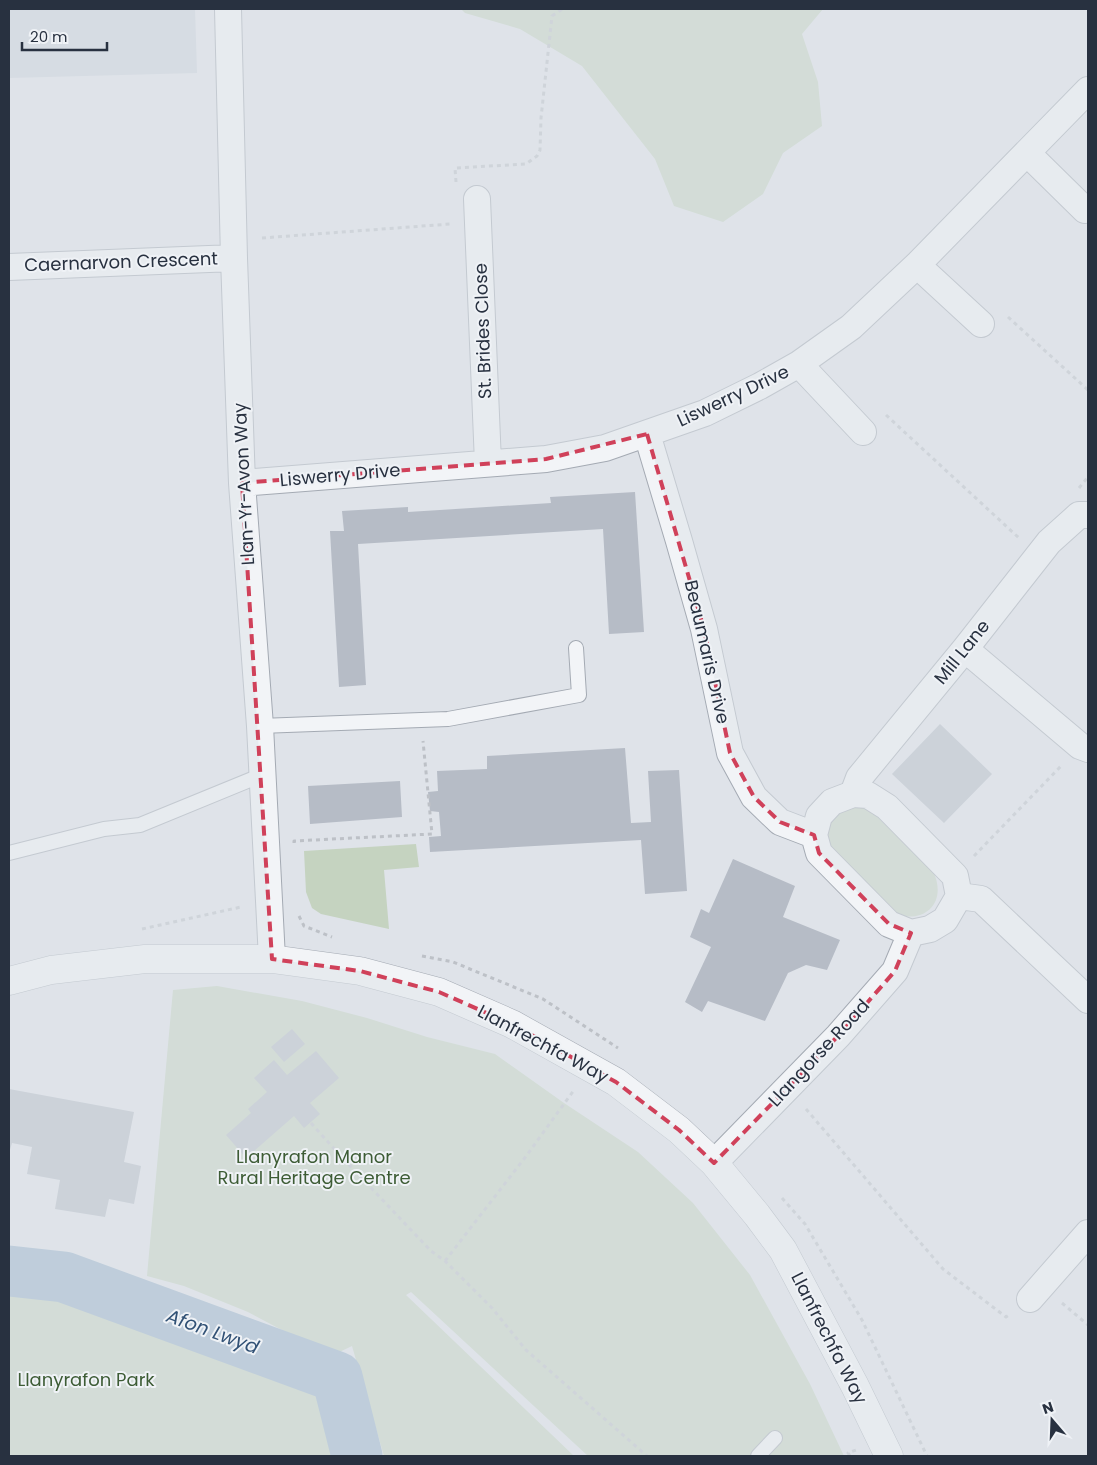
<svg xmlns="http://www.w3.org/2000/svg" width="1097" height="1465" font-family="Poppins,sans-serif">
	<style>
		.built { fill: #cdd2db }
		.green { fill: #c5d3c0 }
		.lines { fill: none; stroke-linecap: round; stroke-linejoin: round }
		.river { stroke: #99b2ca; stroke-width: 51 }
		.building { fill: #b6bcc6 }
		.service-casing { stroke: #a4aab3; stroke-width: 16 }
		.minor-casing { stroke: #a4aab3; stroke-width: 28 }
		.tertiary-casing { stroke: #a4aab3; stroke-width: 29 }
		.path { stroke: #bdc1c7; stroke-width: 3; stroke-dasharray: 4 4; stroke-linecap: butt }
		.service { stroke: #f2f4f7; stroke-width: 14 }
		.minor { stroke: #f2f4f7; stroke-width: 26 }
		.tertiary { stroke: #f2f4f7; stroke-width: 28 }
		.marked { fill: none; stroke: #d0415a; stroke-width: 4; stroke-dasharray: 10 6; stroke-linejoin: round }
		.labels { text-anchor: middle; stroke-width: 4; stroke-linejoin: round; paint-order: stroke }
		.street-label { font-size: 18px; fill: #283140; stroke: #eff2f6 }
		.park-label { font-size: 18px; fill: #3d5c35; stroke: #eff2f6 }
		.water-label { font-size: 19px; font-style: italic; fill: #315175; stroke: #eff2f6 }
	</style>
	<rect width="100%" height="100%" fill="#dfe3e9"/>
	<path class="built" d="M9,9h186l2,64 -188,5z"/>
	<path class="green" d="M461,9h362l-21,25 16,48 4,44 -39,27 -20,41 -40,28 -49,-16 -19,-47 -73,-93 -62,-37 -55,-16z
		M864,802l69,69c14,29 -5,52 -36,44l-69,-70 -2,-20 3,-9z
		M416,844l3,23 -35,3 5,59 -68,-15 -9,-6 -6,-16 -2,-41z
		M217,986l85,15 65,17 60,19 68,17 69,49 74,49 55,51 57,72 60,109 34,72h-256l-177,-164 -5,3 168,161h-190l-32,-110 -21,10 -83,-44 -64,-26 -37,-10 26,-286z
		M9,1282l46,3 264,99 17,72h-327z"/>
	<g class="lines">
		<path class="river" d="M9,1271l55,6 273,100 20,79"/>
	</g>
	<path class="building" d="M635,492l9,140 -35,2 -6,-105 -245,15 8,141 -27,2 -9,-156h14l-2,-20 66,-4v5l143,-9 -1,-6z
		M940,724l52,50 -48,49 -52,-49z
		M625,748l6,75 20,-1 -3,-51 31,-1 8,121 -42,3 -4,-54 -211,12 -1,-15 12,-1 -2,-24 -9,-1 -2,-19 10,-1 -1,-20 50,-2v-13z
		M400,781l2,36 -92,7 -2,-38z
		M733,859l62,27 -12,31 57,23 -13,30 -21,-5 -18,8 -23,48 -57,-20 -6,11 -17,-10 26,-55 -21,-10 11,-28 8,4z
		M292,1029l13,15 -21,18 -13,-15z
		M316,1051l23,27 -29,25 10,11 -16,14 -10,-12 -48,42 -20,-23 25,-22 -3,-4 19,-17 -13,-14 20,-18 13,15z
		M9,1089l125,23 -10,50 17,4 -7,38 -25,-5 -4,18 -50,-8 5,-29 -33,-6 5,-27 -20,-4 -3,10z"/>
	<g class="lines">
		<defs>
			<path id="service" d="M260,726l188,-7 131,-24 -3,-47
				M9,853l95,-24 36,-4 122,-50
				M758,1456l17,-18"/>
			<path id="minor" d="M228,9l6,249 8,225 18,243 12,233
				M1027,153l58,57
				M477,199l11,264
				M917,265l64,59
				M9,267l225,-9
				M799,364l64,68
				M647,434l32,107 25,88 26,124 24,44 26,25 34,13
				M242,483l304,-24 59,-11 100,-35 55,-27 39,-22 52,-37 66,-62 171,-175
				M965,649l115,97 8,3
				M853,794l15,1 19,12 68,69 4,20 -14,24 -15,9 -19,4 -22,-9 -70,-71 -5,-18 5,-19 13,-14z
				M853,794l6,-16 106,-129 84,-107 30,-27h9
				M959,896l22,3 107,101
				M714,1163l124,-127 57,-65 16,-38
				M1030,1299l58,-66"/>
			<path id="tertiary" d="M9,981l42,-11 94,-11h127l88,12 79,21 73,32 104,58 63,48 35,33 43,52 26,35 72,136 34,70"/>
		</defs>
		<use href="#service" class="service-casing"/>
		<use href="#minor" class="minor-casing"/>
		<use href="#tertiary" class="tertiary-casing"/>
		<path class="path" d="M456,182l-1,-14 71,-4 11,-8 3,-6 1,-32 11,-102 10,-7
			M262,238l188,-14
			M1008,317l80,73
			M886,415l133,123
			M1079,488l9,-11
			M294,843v-2l138,-7 -9,-93
			M974,856l88,-91
			M299,916l5,10 28,11
			M142,929l99,-22
			M422,956l31,6 90,37 75,49
			M806,1109l137,160 63,48 3,-2
			M311,1123l26,29 94,99 14,10 47,47 34,42 121,106
			M782,1198l23,26 57,96 65,136
			M445,1261l82,-106 47,-65
			M1062,1303l26,22
			M850,1456l-2,-3 8,-3"/>
		<use href="#service" class="service"/>
		<use href="#minor" class="minor"/>
		<use href="#tertiary" class="tertiary"/>
	</g>
	<path d="M0 0H1097V1465H0ZM647,434l57,195 26,124 24,44 26,25 34,13 5,18 70,71 22,9 -16,38 -57,65 -124,127 -35,-33 -63,-48 -104,-58 -73,-32 -79,-21 -88,-12 -30,-476 304,-24z" fill="#dfe3e9" fill-opacity=".55" fill-rule="evenodd"/>
	<path class="marked" d="M647,434l57,195 26,124 24,44 26,25 34,13 5,18 70,71 22,9 -16,38 -57,65 -124,127 -35,-33 -63,-48 -104,-58 -73,-32 -79,-21 -88,-12 -30,-476 304,-24z"/>
	<g class="labels">
		<g class="street-label">
			<text transform="translate(121 262) rotate(-2)" y="6">Caernarvon Crescent</text>
			<text transform="translate(483 331) rotate(-92)" y="6">St. Brides Close</text>
			<text transform="translate(733 396) rotate(-25)" y="6">Liswerry Drive</text>
			<text transform="translate(340 475) rotate(-5)" y="6">Liswerry Drive</text>
			<text transform="translate(244 484) rotate(-93)" y="6">Llan-Yr-Avon Way</text>
			<text transform="translate(707 652) rotate(77)" y="6">Beaumaris Drive</text>
			<text transform="translate(962 652) rotate(-51)" y="6">Mill Lane</text>
			<text transform="translate(543 1044) rotate(28)" y="6">Llanfrechfa Way</text>
			<text transform="translate(819 1053) rotate(-47)" y="6">Llangorse Road</text>
			<text transform="translate(829 1338) rotate(63)" y="6">Llanfrechfa Way</text>
		</g>
		<g class="park-label">
			<text x="314" y="1163">Llanyrafon Manor<tspan x="314" dy="21">Rural Heritage Centre</tspan></text>
			<text x="86" y="1386">Llanyrafon Park</text>
		</g>
		<g class="water-label">
			<text transform="translate(213 1331) rotate(20)" y="7">Afon Lwyd</text>
		</g>
	</g>
	<rect width="1097" height="1465" fill="none" stroke="#283140" stroke-width="20"/>
	<g transform="translate(1052 1420) rotate(341)" stroke="#eff2f6" stroke-width="4" paint-order="stroke">
	<path d="M0-4L9 19L0 12L-9 19Z" fill="#283140"/>
	<text y="-8" font-size="14" font-weight="bold" text-anchor="middle" fill="#283140">N</text>
	</g>
	<path d="M22 42v8h85v-8" fill="none" stroke="#283140" stroke-width="2.5"/>
	<text x="30" y="42" font-size="15" fill="#283140" stroke="#eff2f6" stroke-width="4" paint-order="stroke">20 m</text>
</svg>
